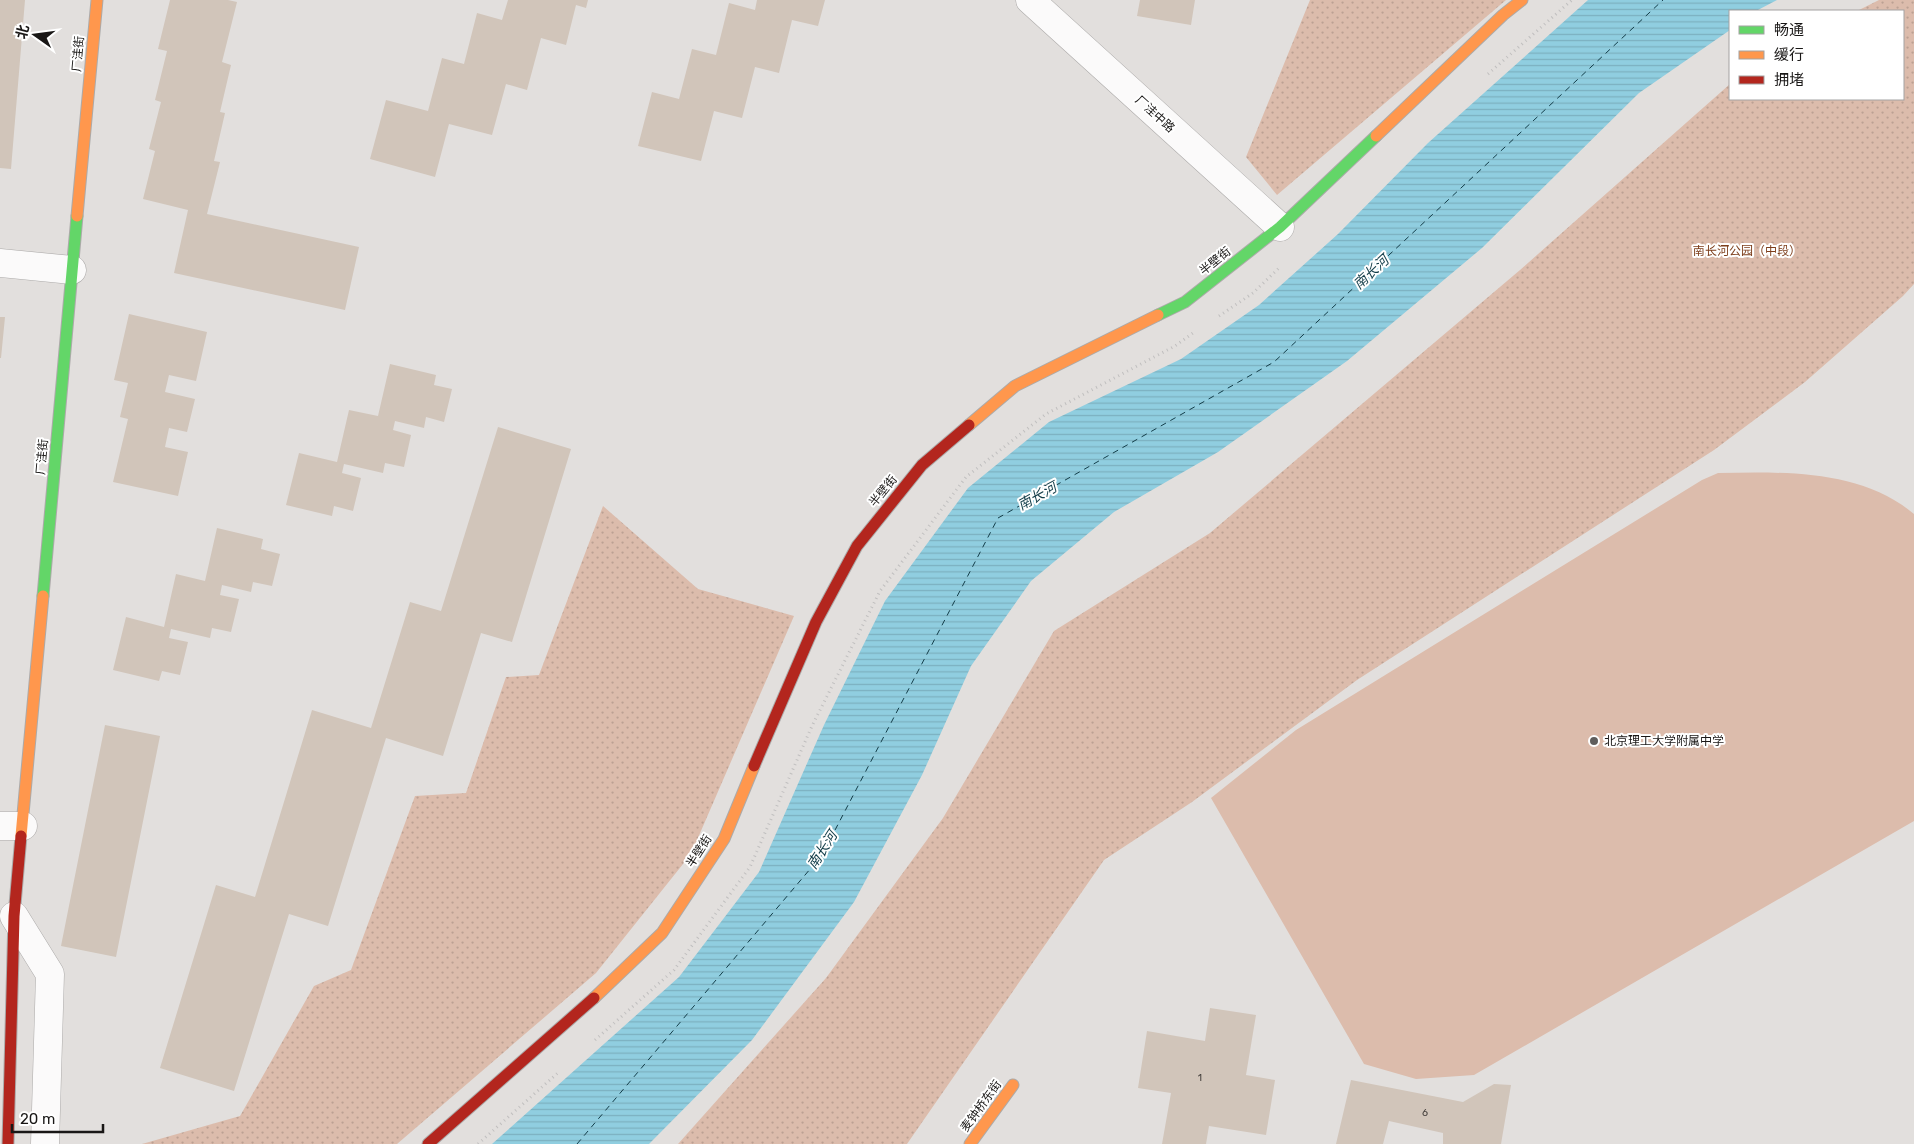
<svg xmlns="http://www.w3.org/2000/svg" width="1914" height="1144" font-family="Rubik,'Noto Sans SC',sans-serif">
	<style>
		.park { fill: url(#park-dots) }
		.pitch { fill: #dcbcac }
		.water { fill: url(#water-rules) }
		.lines { fill: none; stroke-linecap: round; stroke-linejoin: round }
		.ferry { stroke: #143e4a; stroke-width: 1; stroke-dasharray: 6 5; stroke-linecap: butt }
		.building { fill: #d1c5ba }
		.street-casing { stroke: #acaaa9; stroke-width: 29 }
		.fast-casing { stroke: #acaaa9; stroke-width: 13 }
		.slow-casing { stroke: #acaaa9; stroke-width: 13 }
		.jam-casing { stroke: #acaaa9; stroke-width: 13 }
		.path { stroke: #c0bfbf; stroke-width: 3; stroke-dasharray: 1 4; stroke-linecap: butt }
		.street { stroke: #fbfafa; stroke-width: 28 }
		.fast { stroke: #63d668; stroke-width: 11 }
		.slow { stroke: #ff974d; stroke-width: 11 }
		.jam { stroke: #b3261e; stroke-width: 11 }
		.poi-dot { fill: #5f5d5c; stroke: #fff; stroke-width: 2 }
		.labels { text-anchor: middle; stroke-width: 4; stroke-linejoin: round; paint-order: stroke }
		.number-label { font-size: 10px; fill: #47423f }
		.street-label { font-size: 12px; fill: #191716; stroke: #fff }
		.park-label { font-size: 12px; fill: #7d3e1b; stroke: #fff }
		.poi-label { font-size: 12px; fill: #191716; stroke: #fff; text-anchor: start }
		.water-label { font-size: 14px; font-style: italic; fill: #143e4a; stroke: #fff }
	</style>
	<defs>
		<pattern id="park-dots" width="8" height="8" patternUnits="userSpaceOnUse" patternTransform="scale(1.25)"><rect width="8" height="8" fill="#dcbcac"/><path d="M2 2h.1M6 6h.1" fill="none" stroke="#bca193" stroke-width="1.8" stroke-linecap="round"/></pattern>
		<pattern id="water-rules" width="6" height="5" patternUnits="userSpaceOnUse" patternTransform="scale(1.25)"><rect width="6" height="5" fill="#90cee0"/><path d="M0 2.5h6" fill="none" stroke="#7cb0bf"/></pattern>
	</defs>
	<rect width="100%" height="100%" fill="#e2dfdd"/>
	<path class="park" d="M1310,0h196l-229,195 -31,-38z
		M1879,0h35v284l-11,12 -98,86 -91,68 -357,230 -165,122 -88,58 -197,284h-229l148,-166 117,-160 111,-187 156,-98 310,-263 210,-186v15h173v-88h-46z
		M603,506l95,83 96,27 -103,238 -95,119 -199,171h-255l98,-28 74,-130 37,-16 64,-174 51,-3 40,-116 33,-2z"/>
	<path class="pitch" d="M1718,473c66,-1 142,-4 196,41v307l-440,254 -58,4 -52,-15 -153,-266 85,-68 406,-250z"/>
	<path class="water" d="M1588,0h189l-21,11h-26v19l-91,63 -157,155 -135,113 -129,91 -104,60 -83,69 -60,85 -49,109 -68,127 -102,138 -103,104h-157l187,-167 80,-105 65,-147 61,-124 83,-113 81,-66 132,-63 78,-54 79,-71 90,-91z"/>
	<g class="lines">
		<path class="ferry" d="M577,1144l245,-289 176,-337 276,-156 389,-362"/>
	</g>
	<path class="building" d="M0,0h25l-14,169 -11,-1z
		M170,0h58l9,2 -15,60 9,3 -11,47 5,1 -11,48 6,1 -13,52 152,33 -14,63 -171,-37 14,-63 -45,-11 12,-48 -6,-2 12,-47 -6,-2 12,-49 -9,-2z
		M508,0h80l-2,8 -10,-3 -10,40 -25,-7 -14,52 -21,-6 -14,51 -43,-11 -14,53 -65,-18 16,-59 42,11 14,-53 22,6 13,-51 25,7z
		M757,0h68l-7,26 -26,-6 -13,53 -24,-6 -13,51 -28,-7 -13,50 -63,-15 14,-54 27,7 13,-50 24,6 13,-52 26,7z
		M1140,0h55l-4,25 -54,-9z
		M129,314l78,18 -11,49 -27,-6 -4,17 30,7 -8,33 -18,-4 -4,19 23,5 -10,44 -65,-14 15,-63 -8,-2 8,-34 -14,-3z
		M0,317h5l-4,41h-1z
		M390,364l46,11 -2,10 18,4 -8,33 -18,-5 -2,11 -29,-7 -2,9 18,5 -7,32 -19,-4 -2,10 -39,-9 -2,9 19,5 -8,33 -19,-5 -2,10 -46,-11 13,-52 38,9 12,-52 29,6z
		M498,427l73,22 -59,193 -31,-9 -38,123 -57,-18 -58,188 -39,-12 -55,177 -74,-23 56,-183 39,12 57,-187 59,18 39,-126 31,9z
		M217,528l46,11 -2,10 19,5 -8,32 -19,-4 -2,10 -29,-7 -2,10 19,4 -8,33 -19,-4 -2,10 -39,-9 -2,9 19,4 -8,33 -18,-4 -3,10 -46,-11 13,-53 38,10 12,-53 29,7z
		M105,725l55,11 -44,221 -55,-11z
		M1210,1008l46,7 -10,60 29,5 -9,55 -57,-9 -3,18h-44l9,-51 -33,-5 9,-57 58,10z
		M1351,1080l112,22 31,-18 17,1 -10,59h-58v-11l-54,-12 -6,23h-47z"/>
	<g class="lines">
		<defs>
			<path id="street" d="M1030,0l250,227
				M0,263l72,7
				M0,826h23
				M14,916l36,58 -5,170"/>
			<path id="fast" d="M1158,315l27,-13 95,-75 96,-91
				M43,596l34,-380"/>
			<path id="slow" d="M1376,136l127,-121 19,-15
				M77,216l20,-216
				M969,425l46,-39 143,-71
				M21,836l22,-240
				M594,998l68,-65 62,-94 30,-73
				M970,1144l43,-59"/>
			<path id="jam" d="M754,766l62,-144 41,-76 65,-81 47,-40
				M8,1144l6,-228 7,-80
				M428,1144l166,-146"/>
		</defs>
		<use href="#street" class="street-casing"/>
		<use href="#fast" class="fast-casing"/>
		<use href="#slow" class="slow-casing"/>
		<use href="#jam" class="jam-casing"/>
		<path class="path" d="M1488,74l84,-74
			M1219,316l34,-23 27,-26
			M595,1040l79,-70 76,-103 62,-141 68,-135 86,-114 80,-63 129,-68 18,-13
			M478,1144l82,-73"/>
		<use href="#street" class="street"/>
		<use href="#fast" class="fast"/>
		<use href="#slow" class="slow"/>
		<use href="#jam" class="jam"/>
	</g>
	<circle class="poi-dot" cx="1594" cy="741" r="5"/>
	<g class="labels">
		<g class="number-label">
			<text x="1200" y="1081">1</text>
			<text x="1425" y="1116">6</text>
		</g>
		<g class="street-label">
			<text transform="translate(78 54) rotate(-85)" y="4">厂洼街</text>
			<text transform="translate(1155 114) rotate(42)" y="4">厂洼中路</text>
			<text transform="translate(1215 261) rotate(-39)" y="4">半壁街</text>
			<text transform="translate(42 457) rotate(-85)" y="4">厂洼街</text>
			<text transform="translate(883 491) rotate(-51)" y="4">半壁街</text>
			<text transform="translate(699 851) rotate(-57)" y="4">半壁街</text>
			<text transform="translate(981 1106) rotate(-54)" y="4">麦钟桥东街</text>
		</g>
		<g class="park-label">
			<text x="1747" y="255">南长河公园（中段）</text>
		</g>
		<g class="poi-label">
			<text x="1604" y="745">北京理工大学附属中学</text>
		</g>
		<g class="water-label">
			<text transform="translate(1371 272) rotate(-43)" y="5">南长河</text>
			<text transform="translate(1037 496) rotate(-29)" y="5">南长河</text>
			<text transform="translate(822 850) rotate(-57)" y="5">南长河</text>
		</g>
	</g>
	<rect x="1729" y="10" width="175" height="90" fill="#ffffff" stroke="#a3a2a2"/>
	<rect x="1739" y="26" width="25" height="8" fill="#63d668" stroke="#a3a2a2"/>
	<text x="1774" y="35" font-size="15" fill="#191716">畅通</text>
	<rect x="1739" y="51" width="25" height="8" fill="#ff974d" stroke="#a3a2a2"/>
	<text x="1774" y="60" font-size="15" fill="#191716">缓行</text>
	<rect x="1739" y="76" width="25" height="8" fill="#b3261e" stroke="#a3a2a2"/>
	<text x="1774" y="85" font-size="15" fill="#191716">拥堵</text>
	<g transform="translate(35 35) rotate(284)" stroke="#ffffff" stroke-width="4" paint-order="stroke">
	<path d="M0-4L9 19L0 12L-9 19Z" fill="#191716"/>
	<text y="-8" font-size="14" font-weight="bold" text-anchor="middle" fill="#191716">北</text>
	</g>
	<path d="M12 1124v8h91v-8" fill="none" stroke="#191716" stroke-width="2.5"/>
	<text x="20" y="1124" font-size="15" fill="#191716" stroke="#ffffff" stroke-width="4" paint-order="stroke">20 m</text>
</svg>
